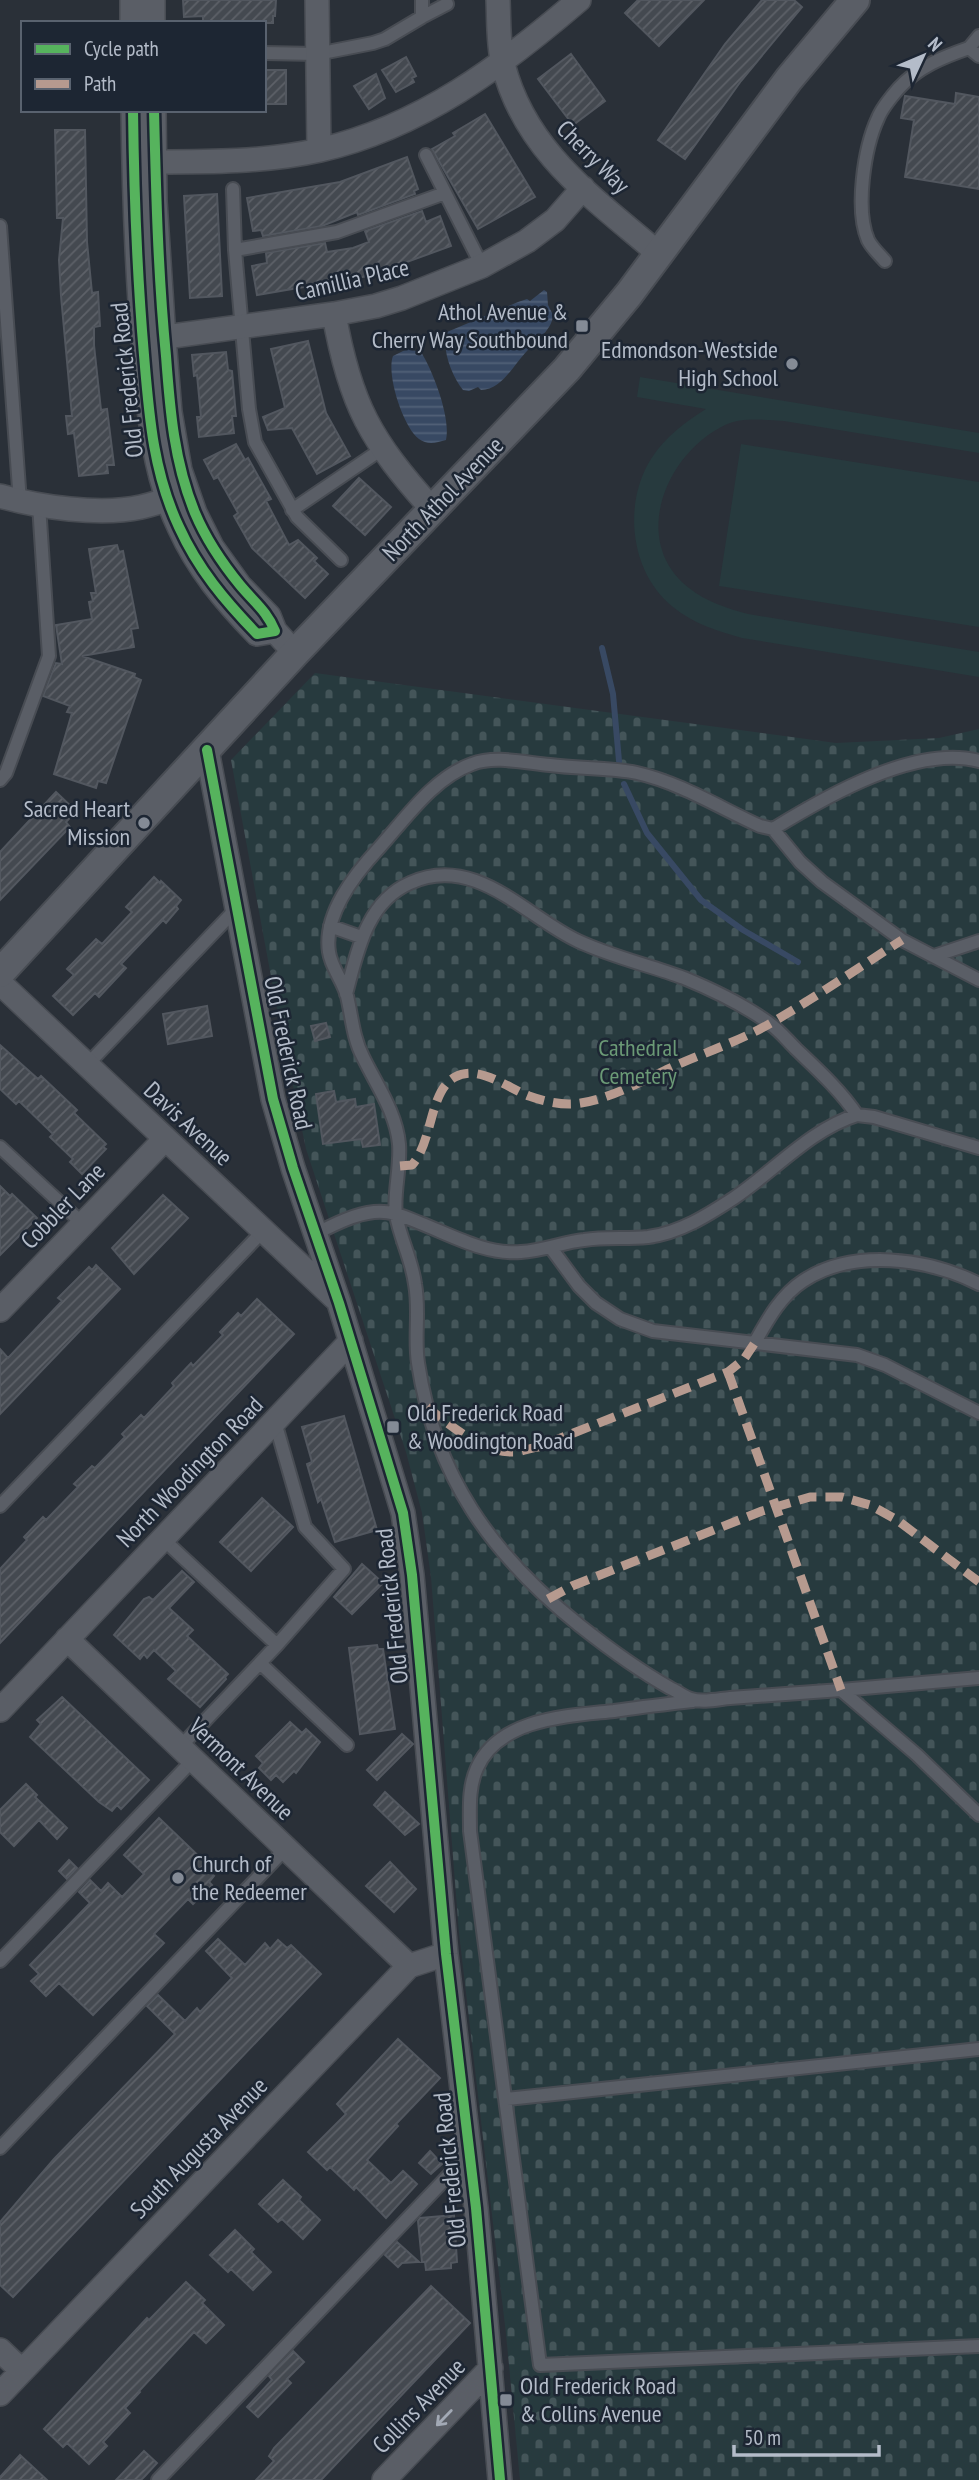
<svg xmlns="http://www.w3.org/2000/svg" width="979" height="2480" font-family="'PT Sans Narrow',sans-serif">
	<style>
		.grass { fill: #273a3e }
		.cemetery { fill: url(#cemetery-stones) }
		.water { fill: url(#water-rules) }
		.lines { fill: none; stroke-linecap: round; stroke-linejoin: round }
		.stream { stroke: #384963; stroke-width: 6 }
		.building { fill: url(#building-hatch); stroke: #52575f; stroke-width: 2 }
		.service-casing { stroke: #484c53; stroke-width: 16 }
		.minor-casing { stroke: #484c53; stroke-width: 26 }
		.tertiary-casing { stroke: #484c53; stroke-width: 32 }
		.service { stroke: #5a5e66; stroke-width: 12 }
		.minor { stroke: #5a5e66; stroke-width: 23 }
		.tertiary { stroke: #5a5e66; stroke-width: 28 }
		.quiet { stroke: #b69a8f; stroke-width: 9; stroke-dasharray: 18 9; stroke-linecap: butt }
		.cycleway-casing { stroke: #1d2633; stroke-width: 15 }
		.cycleway { stroke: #56b35d; stroke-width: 10 }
		.oneway { stroke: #a2a9b5 }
		.poi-dot { fill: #848b96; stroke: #1d2633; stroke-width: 2.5 }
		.labels { text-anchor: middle; stroke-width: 5; stroke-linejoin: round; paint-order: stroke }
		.street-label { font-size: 24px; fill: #b4bcc9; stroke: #1d2633 }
		.poi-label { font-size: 24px; fill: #b4bcc9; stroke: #1d2633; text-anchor: end }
		.park-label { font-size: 24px; fill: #6b9a76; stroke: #1d2633 }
	</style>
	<defs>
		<pattern id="cemetery-stones" width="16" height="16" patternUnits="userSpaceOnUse" patternTransform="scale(1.75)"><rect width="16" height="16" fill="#273a3e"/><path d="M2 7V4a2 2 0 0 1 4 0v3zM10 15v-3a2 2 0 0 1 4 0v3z" fill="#445559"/></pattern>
		<pattern id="water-rules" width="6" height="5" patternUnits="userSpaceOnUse" patternTransform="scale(1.75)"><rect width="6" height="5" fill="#384963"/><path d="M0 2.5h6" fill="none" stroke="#526178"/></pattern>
		<pattern id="building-hatch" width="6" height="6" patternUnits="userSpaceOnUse" patternTransform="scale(1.75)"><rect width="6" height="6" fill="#444950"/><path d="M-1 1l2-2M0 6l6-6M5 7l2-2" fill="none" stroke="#5d6168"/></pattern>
	</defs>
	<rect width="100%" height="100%" fill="#2a3038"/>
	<path class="grass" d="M640,377l339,56v20l-195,-32c-19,-1 -41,-4 -59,4 -59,28 -96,116 -36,163 18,14 37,20 59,26l231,38v25l-237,-39c-25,-7 -48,-14 -69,-31 -42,-33 -51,-102 -22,-148 14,-22 34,-37 55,-50l-69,-12z
		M741,444l238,38v145l-260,-41z"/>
	<path class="cemetery" d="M315,673l521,70 103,-5 40,-9v1751h-459l-14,-146 -47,-401 -28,-356 -9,-64 -16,-61 -100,-303 -31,-151 -44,-238z"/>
	<path class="water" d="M544,290l3,2 1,13 5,10c-1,15 -16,25 -26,36 -13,13 -25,39 -46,39l-3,-3 -9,4 -6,-1c-11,-14 -22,-41 -16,-58l71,-30 9,-3 3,2z
		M407,349l14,3c12,19 30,66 25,88 -10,3 -19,5 -27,-1 -16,-12 -33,-65 -26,-83z"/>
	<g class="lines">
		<path class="stream" d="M602,648l11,46 6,67
			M624,784l23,49 54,67 42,30 55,32"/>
	</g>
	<path class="building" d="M183,0h93l-1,16h-2v7h-70v-7l-19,1z
		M638,0h66l-45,46 -34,-33z
		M762,0h32l8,7 -61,74 -56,78 -27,-19 67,-96z
		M571,54l34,47 -32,24 -35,-46z
		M406,57l10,19 -4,2 2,4 -18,10 -14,-22z
		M264,70h22v34h-22z
		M376,74l9,24 -16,11 -15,-23z
		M956,93l23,4v92l-74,-12 9,-57 -13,-2 4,-22 50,8z
		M485,114l50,83 -57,32 -46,-80 23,-13 -2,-3z
		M55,130h30l2,112 5,51 6,-1 2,34 -6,1v18l7,65 6,-1 7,56h-7l1,8 -29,3 -5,-43 -6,1 -2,-18h6l-11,-120 -2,-36 4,-42h-6z
		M407,157l11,32 -4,2 1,3 -57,21 -1,-3 -35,14 -59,10 -2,-6 -8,1 -6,-33 93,-16z
		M217,194l5,102 -32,2 -6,-102z
		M422,211l4,11 14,-6 11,30 -83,30 -111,19 -5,-29 15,-3 -1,-10 59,-10 2,9 26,-4 16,-6 -4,-11z
		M308,341l18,72 24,43 -33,18 -25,-46 -24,2 -5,-13 22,-9 -14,-59z
		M226,352l2,18 4,1 4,45h-4l2,17 -35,4 -2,-20h4l-4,-42 -3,1 -2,-21z
		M236,444l9,16 3,-2 23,41 -5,2 23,44 9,-5 19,18 -3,3 14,13 -23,24 -53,-50 -18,-32 4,-3 -20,-36 -4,2 -10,-19z
		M359,478l32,29 -26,28 -32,-29z
		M117,545l2,7 4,-1 15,77 -7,1 3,18 -52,9 53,18 -1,3 7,3 -35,103 -8,-2 -2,7 -42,-14 18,-61 -5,-1 3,-6 -27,-10 13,-33 6,1 -6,-39 36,-6 -3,-17 4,-1 -2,-8h5l-7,-44z
		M56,792l20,19 -10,11 4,5 -70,73v-48z
		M154,877l6,6 1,-2 20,19 -5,6 2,3 -12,14 -3,-3 -42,44 5,4 -27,29 -4,-4 -22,22 -20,-19 21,-21 -7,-6 29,-30 6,5 30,-32 -6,-5z
		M207,1006l5,30 -44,8 -5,-30z
		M326,1023l4,14 -15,4 -4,-15z
		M0,1045l38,34 3,-3 36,34 -3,3 32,31 -3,3 3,2 -24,25 -12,-12 3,-3 -23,-22 3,-3 -34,-33 -3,3 -16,-15z
		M334,1091l2,11 19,-3 1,8 18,-3 6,41 -17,2 -2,-8 -38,5 -7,-50z
		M0,1186l10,10 2,-2 25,24 -37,37z
		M163,1195l25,23 -54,56 -22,-26z
		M96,1265l24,24 -120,125v-65l8,9 54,-57 -4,-3 31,-31 3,3z
		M257,1299l37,35 -294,309v-74l27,-29 -3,-3 19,-20 3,3 32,-33 -4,-3 18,-18 3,2 30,-31 -3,-3 19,-19 3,3 30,-32 -2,-3 19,-20 2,3 30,-31 -3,-3 18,-19 3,3z
		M344,1416l33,114 -42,12 -14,-43 -3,3 -11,-38 5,-2 -10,-35z
		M262,1498l31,29 -42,44 -31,-29z
		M362,1564l21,19 -31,31 -18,-17z
		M182,1571l12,11 -25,26 24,22 -6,6 41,38 -3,3 1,2 -26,28 -32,-28 8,-8 -22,-21 -7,8 -3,-4 -4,5 -26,-24 30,-36 5,-2 4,3z
		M377,1645l1,4h5l12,80 -35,5 -11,-86z
		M62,1697l87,83 -28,29 -4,-4 -5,6 -13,-9 -69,-65 11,-13 -4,-4z
		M290,1722l12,11 4,-4 14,13 -24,31 -2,-2 -11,11 -7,-7 -5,5 -12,-12 4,-5 -7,-7z
		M402,1734l11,10 -36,36 -10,-10z
		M26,1784l11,11 -2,2 32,31 -10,11 -18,-19 -25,26 -14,-14v-22z
		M385,1792l34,32 -14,11 -31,-30z
		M159,1818l52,50 -2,4 5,4 -5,6 3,3 -19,19 -5,-5 -34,35 10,9 -71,72 -34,-32 -13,13 -15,-15 8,-7 -9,-9 60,-62 -11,-11 11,-12 11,11 7,-8 14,14 22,-23 -20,-19z
		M69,1860l8,8 -10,11 -8,-8z
		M390,1862l26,27 -22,23 -28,-26z
		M218,1939l27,26 20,-22 5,6 8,-9 9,8 4,-3 30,29 -308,323 -13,-12v-63l54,-63 121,-125 -28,-28 11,-11 27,26 12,-13 3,4 32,-34 -26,-27z
		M398,2039l42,39 -44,46 2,2 -31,34 24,23 12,-12 14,13 -31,34 -30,-31 -2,3 -24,-23 -3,3 -19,-18 38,-38 -9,-10z
		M430,2151l12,13 -11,10 -12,-11z
		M283,2180l18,17 -2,3 21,20 -17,19 -21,-20 -4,3 -19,-18z
		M454,2215l3,47 -6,1v5l-25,2 -1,-8h-3l-4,-41 2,-3z
		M235,2230l19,19 -3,3 20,20 -18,18 -22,-21 -3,3 -18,-17z
		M397,2242l22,20 -17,1 -4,4 -13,-12z
		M186,2282l19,18 -3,3 22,22 -18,18 -12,-11 -55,59 1,1 -15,16 5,5 -27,29 4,4 -18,18 -22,-21 -4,4 -19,-18 103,-111 2,2z
		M431,2286l39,37 -149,157h-65l18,-19 -5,-5 5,-8z
		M293,2351l11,11 -17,17 4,4 -33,34 -11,-10 25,-27 -3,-4z
		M144,2451l13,12 -12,13 -4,4h-25z
		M20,2455l27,25h-47v-3z"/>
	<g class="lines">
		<defs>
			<path id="service" d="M422,17l25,-13
				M979,36l-10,12 10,8
				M264,53l53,1 56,-11 12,-4 37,-22v-17
				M426,155l56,111
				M233,189l2,61 102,-18 108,-39
				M0,226l20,276
				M235,250l14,159 6,33 42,75 44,43
				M885,261c-6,-7 -13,-13 -17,-21 -13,-30 -4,-92 10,-122 4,-10 14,-22 21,-30 19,-21 44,-31 70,-40
				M292,510l90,-61
				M0,780l6,-7 43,-117 -10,-151
				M773,829c52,-32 143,-85 206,-68
				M330,926l31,11
				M934,956l45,-15
				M979,980l-77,-40 -80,-58 -22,-20 -27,-33 -13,-3c-40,-18 -79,-43 -123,-53 -28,-6 -58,-4 -87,-8 -24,-2 -55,-10 -78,-1 -39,14 -66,54 -93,84 -24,26 -56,66 -50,104 2,15 14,29 18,44 5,21 6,42 16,61 14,29 33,55 36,87 2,23 -6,50 -3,71 4,23 16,45 19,69 5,27 -1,53 3,79 17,113 73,191 161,262 29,23 59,45 91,63 7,3 14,9 21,11 11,4 28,0 39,-1 37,-3 74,-5 111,-8l76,65 62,60
				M346,994c11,-41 20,-92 64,-111 65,-30 116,34 168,58 34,16 71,24 106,37 29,12 60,27 85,45 10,7 18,17 27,26 22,21 44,41 61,66l17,2 105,31
				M87,1065l150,-157
				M0,1147l82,76
				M315,1234c18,-9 39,-20 59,-22 17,-2 31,5 46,11 33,13 66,32 101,29 22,-1 42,-10 63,-12 21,-3 43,-1 64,-3 32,-4 60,-22 86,-39 40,-27 77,-69 123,-83
				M551,1248l28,38 17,17 24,16 33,12 204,24 28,10 94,48
				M754,1344c13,-23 26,-48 49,-63 50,-33 125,-23 176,3
				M0,1506l263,-275
				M163,1539l114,106
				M260,1663l87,82
				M841,1690l138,-12
				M693,1701c-26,3 -53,6 -79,10 -46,5 -115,7 -137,57 -9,20 -7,41 -7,63l70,534 439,-19
				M180,1747l97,-102 67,-76 -39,-42 -30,-105
				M0,1961l193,-201
				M507,2099l472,-50
				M0,2148l286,-300
				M158,2480l312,-327"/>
			<path id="minor" d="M132,0v23
				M153,0v23
				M317,0l2,150
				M498,0c1,21 0,44 5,64 22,88 91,134 156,190
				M133,110c1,82 4,164 11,245 5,60 9,117 35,172 19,42 46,74 78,107l18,-3
				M154,110l1,91 9,137 6,74 10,58 15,43 17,34 28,39 29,30 6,15 20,22
				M141,162c59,0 121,1 179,-12 101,-23 182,-84 259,-150
				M334,314c16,91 37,127 98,195
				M151,339l183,-25 42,-8 26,-8 80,-32 45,-25 28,-21 28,-32
				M0,496c39,11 100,20 141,11 14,-3 28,-8 41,-13
				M207,750l66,349 20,69 46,135 64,210 9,62 34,379 30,254 24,272
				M0,983l335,315
				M0,1310l165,-171
				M67,1639l342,327
				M0,1710l351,-369
				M0,2350l22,21
				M0,2394l409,-428 37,-12
				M384,2480l107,-112"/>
			<path id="tertiary" d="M0,973l295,-320 272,-284 62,-75 160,-215 66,-79"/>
		</defs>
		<use href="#service" class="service-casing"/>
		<use href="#minor" class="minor-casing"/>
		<use href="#tertiary" class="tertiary-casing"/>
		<use href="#service" class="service"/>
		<use href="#minor" class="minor"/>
		<use href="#tertiary" class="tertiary"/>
		<path class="quiet" d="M400,1166l12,-1c21,-23 17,-74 43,-88 23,-13 53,11 74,19 17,6 35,10 52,7 31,-5 61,-22 89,-35 33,-15 70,-27 101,-45 45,-26 87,-55 131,-83
			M728,1372l113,318
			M427,1407c24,19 56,47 89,45 7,-1 15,-4 22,-5l190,-75 16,-13 10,-15
			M548,1599l24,-13 190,-75 48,-14h32l28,8 27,15 82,62"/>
		<defs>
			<path id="cycleway" d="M133,110c1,82 4,164 11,245 5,60 9,117 35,172 19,42 46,74 78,107l18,-3c-8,-20 -21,-29 -35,-46 -18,-22 -34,-46 -45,-72 -21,-51 -25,-103 -29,-157 -8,-82 -10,-164 -12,-246
				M207,750l66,349 20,69 46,135 64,210 9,62 34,379 30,254 24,272"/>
		</defs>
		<use href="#cycleway" class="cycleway-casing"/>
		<use href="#cycleway" class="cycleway"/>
	</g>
	<defs><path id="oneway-shaft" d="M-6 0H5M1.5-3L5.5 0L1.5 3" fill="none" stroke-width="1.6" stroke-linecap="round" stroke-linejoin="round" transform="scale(1.75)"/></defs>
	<use class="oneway" href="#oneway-shaft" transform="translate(444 2418) rotate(134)"/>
	<g class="poi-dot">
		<rect x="575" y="319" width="14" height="14" rx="3.5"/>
		<circle cx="792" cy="364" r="7"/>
		<circle cx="144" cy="823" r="7"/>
		<rect x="386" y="1420" width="14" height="14" rx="3.5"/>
		<circle cx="178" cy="1878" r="7"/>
		<rect x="499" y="2393" width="14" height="14" rx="3.5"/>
	</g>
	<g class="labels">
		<g class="street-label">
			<text transform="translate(593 157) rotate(45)" y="8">Cherry Way</text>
			<text transform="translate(352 280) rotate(-13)" y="8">Camillia Place</text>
			<text transform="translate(127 380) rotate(-96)" y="8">Old Frederick Road</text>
			<text transform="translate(443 499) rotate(-46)" y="8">North Athol Avenue</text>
			<text transform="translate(288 1053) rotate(78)" y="8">Old Frederick Road</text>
			<text transform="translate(188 1124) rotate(43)" y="8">Davis Avenue</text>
			<text transform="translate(63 1206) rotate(-46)" y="8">Cobbler Lane</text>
			<text transform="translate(190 1472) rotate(-46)" y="8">North Woodington Road</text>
			<text transform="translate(392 1606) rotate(-96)" y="8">Old Frederick Road</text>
			<text transform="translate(241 1769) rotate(44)" y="8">Vermont Avenue</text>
			<text transform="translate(199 2148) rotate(-46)" y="8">South Augusta Avenue</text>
			<text transform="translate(450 2170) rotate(-96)" y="8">Old Frederick Road</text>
			<text transform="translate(419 2406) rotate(-46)" y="8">Collins Avenue</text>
		</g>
		<g class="poi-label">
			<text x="568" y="320">Athol Avenue &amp;<tspan x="568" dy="28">Cherry Way Southbound</tspan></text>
			<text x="778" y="358">Edmondson-Westside<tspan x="778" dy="28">High School</tspan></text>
			<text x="130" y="817">Sacred Heart<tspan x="130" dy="28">Mission</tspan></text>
			<text x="407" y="1421" text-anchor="start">Old Frederick Road<tspan x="407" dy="28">&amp; Woodington Road</tspan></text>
			<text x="192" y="1872" text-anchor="start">Church of<tspan x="192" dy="28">the Redeemer</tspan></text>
			<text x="520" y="2394" text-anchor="start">Old Frederick Road<tspan x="520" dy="28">&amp; Collins Avenue</tspan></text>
		</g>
		<g class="park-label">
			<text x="638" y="1056">Cathedral<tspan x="638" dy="28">Cemetery</tspan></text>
		</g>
	</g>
	<rect x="21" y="21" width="245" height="91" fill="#1d2633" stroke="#59626f" stroke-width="2"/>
	<rect x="35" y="44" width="35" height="10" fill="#56b35d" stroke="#59626f" stroke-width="2"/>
	<text x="84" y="56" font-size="21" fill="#b4bcc9">Cycle path</text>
	<rect x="35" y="79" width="35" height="10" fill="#b69a8f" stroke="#59626f" stroke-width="2"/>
	<text x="84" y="91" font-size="21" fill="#b4bcc9">Path</text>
	<g transform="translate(923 56) rotate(46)" stroke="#1d2633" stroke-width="5" paint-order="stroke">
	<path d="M0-5L12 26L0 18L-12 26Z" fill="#b4bcc9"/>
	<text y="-10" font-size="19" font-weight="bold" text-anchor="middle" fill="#b4bcc9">N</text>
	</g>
	<path d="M734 2445v10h145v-10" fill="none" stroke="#b4bcc9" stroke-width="3.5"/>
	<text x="744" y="2445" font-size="21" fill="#b4bcc9" stroke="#1d2633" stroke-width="5" paint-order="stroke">50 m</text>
</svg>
